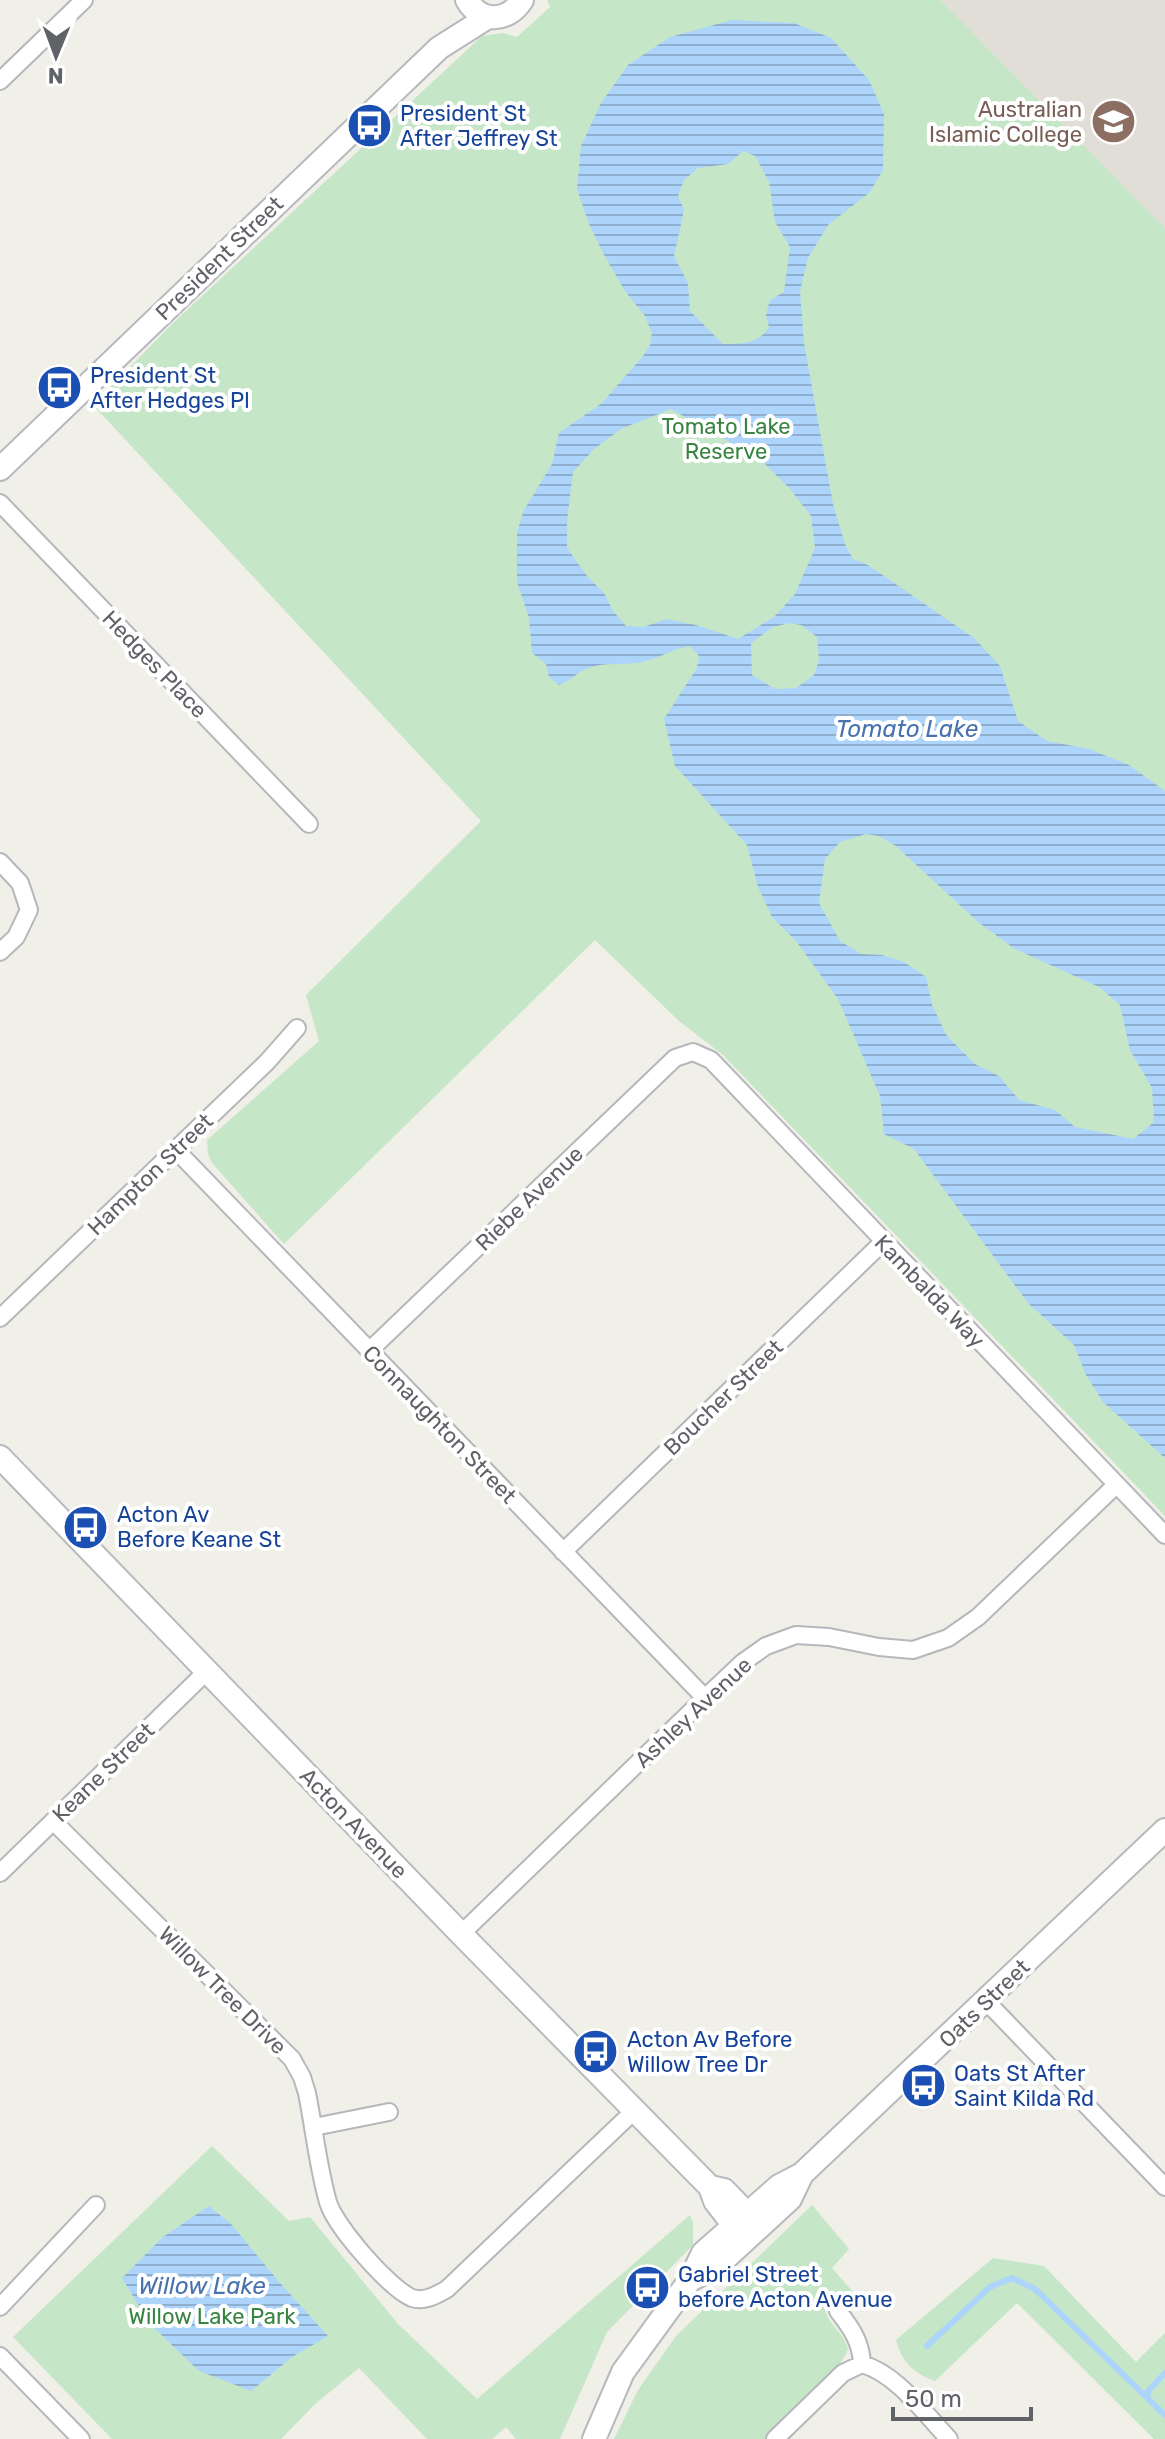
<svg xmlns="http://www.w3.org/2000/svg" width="1165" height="2439" font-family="Rubik,sans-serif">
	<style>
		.education { fill: #e0ded6 }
		.green { fill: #c6e6c8 }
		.water { fill: url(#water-rules); fill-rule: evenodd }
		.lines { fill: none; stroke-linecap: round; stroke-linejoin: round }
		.stream { stroke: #add4fb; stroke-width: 6 }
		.street-casing { stroke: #b5b7bb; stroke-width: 20 }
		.secondary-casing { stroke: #b6b9be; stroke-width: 26 }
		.street { stroke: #fff; stroke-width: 16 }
		.secondary { stroke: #fff; stroke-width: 22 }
		.labels { text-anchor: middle; stroke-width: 8; stroke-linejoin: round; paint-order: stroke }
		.education-label { font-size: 22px; fill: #785e54; stroke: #fff; text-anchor: end }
		.transit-label { font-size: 22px; fill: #164399; stroke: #fff; text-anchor: start }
		.street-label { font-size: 22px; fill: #5f6267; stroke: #fff }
		.park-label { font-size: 22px; fill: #398441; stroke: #fff }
		.water-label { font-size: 24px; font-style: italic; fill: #4973ae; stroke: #fff }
	</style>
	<defs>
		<pattern id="water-rules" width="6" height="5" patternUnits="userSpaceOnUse" patternTransform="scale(2)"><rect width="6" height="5" fill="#add4fb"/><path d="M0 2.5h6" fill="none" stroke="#90afcf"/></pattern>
	</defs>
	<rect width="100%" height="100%" fill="#f0efe8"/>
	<path class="education" d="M940,0h225v228l-210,-212z"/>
	<path class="green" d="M547,0h393l225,228v1288l-442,-461 -44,-34 -84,-81 -311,304 -72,-81 -4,-9 -1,-14 112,-99 -13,-46 175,-174 -388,-416 80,-82 309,-287 21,-3 14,4 33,-30z
		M212,2146l77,75 21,-4 88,107 79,75 213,-184 3,7v23l-86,87 -47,107h-44l-10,-12 -14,12h-65l-68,-71 -44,36 -34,35h-169l-99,-102z
		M812,2205l37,44 -17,19 22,25c-13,7 -22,2 -29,17 4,15 19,23 23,39 -10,27 -61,69 -83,90h-151l24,-49 38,-54z
		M993,2258l51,8 92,96 29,-29v106h-11l-137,-136 -82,78c-22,-8 -33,-19 -39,-41z"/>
	<path class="water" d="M732,20l62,3 37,15 38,42 15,34 -1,56 -13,22 -42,33 -20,33 -8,33 4,52 29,161 12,40 8,15 15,6 106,73 26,28 18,55 29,20 42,8 40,16 36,26v667l-62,-56 -17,-27 -12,-30 -46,-42 -114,-154 -30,-15 -4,-38 -42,-97 -42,-58 -24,-24 -14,-30 -11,-42 -72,-79 -11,-47 33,-51 2,-12 -9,-10c-19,3 -32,13 -48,16 -19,4 -37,-1 -56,7 -10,4 -15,12 -27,16l-10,-8 -3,-13 -14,-11 -3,-35 -12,-36v-50l7,-22 28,-46 7,-31 43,-30 41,-47 7,-11 2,-12 -7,-17 -20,-25 -21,-36 -15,-31 -12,-35 4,-43 20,-43 27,-38 42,-28zM743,151l12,5 14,26 6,40 15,25 -6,45 -14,8 -4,15 3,12c-10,17 -28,17 -46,17l-33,-33 -2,-28 -14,-27 10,-46 -6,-14 6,-16 14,-12 30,-4zM671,409l89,50 30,30 21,27 4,32 -20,46 -21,23 -36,22 -42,-14 -30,-6 -22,8 -18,-1 -13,-15 -9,-18 -17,-17 -20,-28v-27l6,-49 21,-23 27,-20zM789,623l12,2 16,12 2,23 -5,15 -18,13 -21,1 -23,-14 -1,-32 22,-16zM866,834l13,2 17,10 82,76 37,27 84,38 21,18 10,45 22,38 2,34 -21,17 -58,-12 -20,-17 -36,-10 -20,-24 -24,-12 -28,-28 -15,-31 -6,-28 -22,-15 -22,-7 -21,-1 -21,-13 -21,-38 6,-44 15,-17z
		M209,2206l22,18 49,59 48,53 -36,21 -41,34 -52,-20 -49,-47 -28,-46 41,-41z"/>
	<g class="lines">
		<path class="stream" d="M927,2346l63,-59 22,-9 23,11 130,126
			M1147,2396l2,-6 16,-17"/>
		<defs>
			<path id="street" d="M0,81l84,-81
				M0,503l309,321
				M0,862l20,21 9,27 -13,27 -16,15
				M176,1150l529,548
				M0,1318l267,-256 30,-34
				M369,1351l306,-293 18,-6 18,8 454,475
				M563,1552l320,-310
				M53,1821l239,238 10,18 5,16c7,35 11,74 21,109 7,24 61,86 84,96 13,4 24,-3 35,-9l188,-179
				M0,1873l207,-202
				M461,1934l244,-236 37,-35 24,-17 30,-11 33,2 50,10 34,3 35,-12 30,-21 138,-132
				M986,2001l179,186
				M314,2127l75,-15
				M0,2307l96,-102
				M838,2311c13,17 23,30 24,53 35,10 62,49 87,75
				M0,2356l81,83
				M775,2439l68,-66 19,-9"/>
			<path id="secondary" d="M467,0c14,24 41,22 55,0
				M0,469l439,-421 49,-31
				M0,1457l461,477 249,253 5,14 30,39
				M710,2187l14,3 34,35
				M690,2280l26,-13 74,-68 12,-25
				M594,2439l29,-67 67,-92 13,-27 76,-67 23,-12 363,-344"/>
		</defs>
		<use href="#street" class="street-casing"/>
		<use href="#secondary" class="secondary-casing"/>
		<use href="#street" class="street"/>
		<use href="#secondary" class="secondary"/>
	</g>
	<defs>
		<symbol id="school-disc" viewBox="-11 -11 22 22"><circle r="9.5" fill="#8d6e63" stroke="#fff"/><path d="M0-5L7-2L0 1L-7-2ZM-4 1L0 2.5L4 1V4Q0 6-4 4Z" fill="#fff"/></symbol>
		<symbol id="bus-disc" viewBox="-11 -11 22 22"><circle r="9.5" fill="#1a4fb4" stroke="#fff"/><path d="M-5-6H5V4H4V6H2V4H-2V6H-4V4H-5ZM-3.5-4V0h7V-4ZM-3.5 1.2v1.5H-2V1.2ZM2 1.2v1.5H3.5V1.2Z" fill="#fff"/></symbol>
	</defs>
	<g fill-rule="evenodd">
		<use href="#school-disc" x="1088" y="96" width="51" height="51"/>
		<use href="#bus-disc" x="344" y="100" width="51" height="51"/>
		<use href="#bus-disc" x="34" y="362" width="51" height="51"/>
		<use href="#bus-disc" x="60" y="1502" width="51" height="51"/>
		<use href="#bus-disc" x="570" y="2026" width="51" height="51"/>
		<use href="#bus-disc" x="898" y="2060" width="51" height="51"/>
		<use href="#bus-disc" x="622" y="2262" width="51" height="51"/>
	</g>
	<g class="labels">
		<g class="education-label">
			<text x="1082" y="117">Australian<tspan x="1082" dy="25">Islamic College</tspan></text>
		</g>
		<g class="transit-label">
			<text x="400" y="121">President St<tspan x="400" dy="25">After Jeffrey St</tspan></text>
			<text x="90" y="383">President St<tspan x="90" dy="25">After Hedges Pl</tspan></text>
			<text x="117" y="1522">Acton Av<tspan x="117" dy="25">Before Keane St</tspan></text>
			<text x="627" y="2047">Acton Av Before<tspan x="627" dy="25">Willow Tree Dr</tspan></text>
			<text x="954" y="2081">Oats St After<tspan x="954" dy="25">Saint Kilda Rd</tspan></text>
			<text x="678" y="2282">Gabriel Street<tspan x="678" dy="25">before Acton Avenue</tspan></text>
		</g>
		<g class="street-label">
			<text transform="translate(219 258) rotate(-44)" y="8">President Street</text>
			<text transform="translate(155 664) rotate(46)" y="8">Hedges Place</text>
			<text transform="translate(150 1174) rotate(-44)" y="8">Hampton Street</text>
			<text transform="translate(529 1198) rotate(-44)" y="8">Riebe Avenue</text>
			<text transform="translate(930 1291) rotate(46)" y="8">Kambalda Way</text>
			<text transform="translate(723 1397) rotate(-44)" y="8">Boucher Street</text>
			<text transform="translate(440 1424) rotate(46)" y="8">Connaughton Street</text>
			<text transform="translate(693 1712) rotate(-43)" y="8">Ashley Avenue</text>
			<text transform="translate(103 1772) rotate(-44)" y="8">Keane Street</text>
			<text transform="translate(354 1823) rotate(46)" y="8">Acton Avenue</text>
			<text transform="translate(223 1990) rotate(45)" y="8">Willow Tree Drive</text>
			<text transform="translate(984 2003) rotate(-44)" y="8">Oats Street</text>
		</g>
		<g class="park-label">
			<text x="726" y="434">Tomato Lake<tspan x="726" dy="25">Reserve</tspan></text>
			<text x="212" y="2324">Willow Lake Park</text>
		</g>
		<g class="water-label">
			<text x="907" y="737">Tomato Lake</text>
			<text x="202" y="2294">Willow Lake</text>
		</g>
	</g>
	<g transform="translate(56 56) rotate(181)" stroke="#ffffff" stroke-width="6" paint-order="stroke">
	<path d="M0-6L14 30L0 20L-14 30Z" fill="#5f6267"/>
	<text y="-12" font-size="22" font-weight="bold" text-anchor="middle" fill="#5f6267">N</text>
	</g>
	<path d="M893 2407v12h138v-12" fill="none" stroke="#5f6267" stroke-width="4"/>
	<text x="905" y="2407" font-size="24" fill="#5f6267" stroke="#ffffff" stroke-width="6" paint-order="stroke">50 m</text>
</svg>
